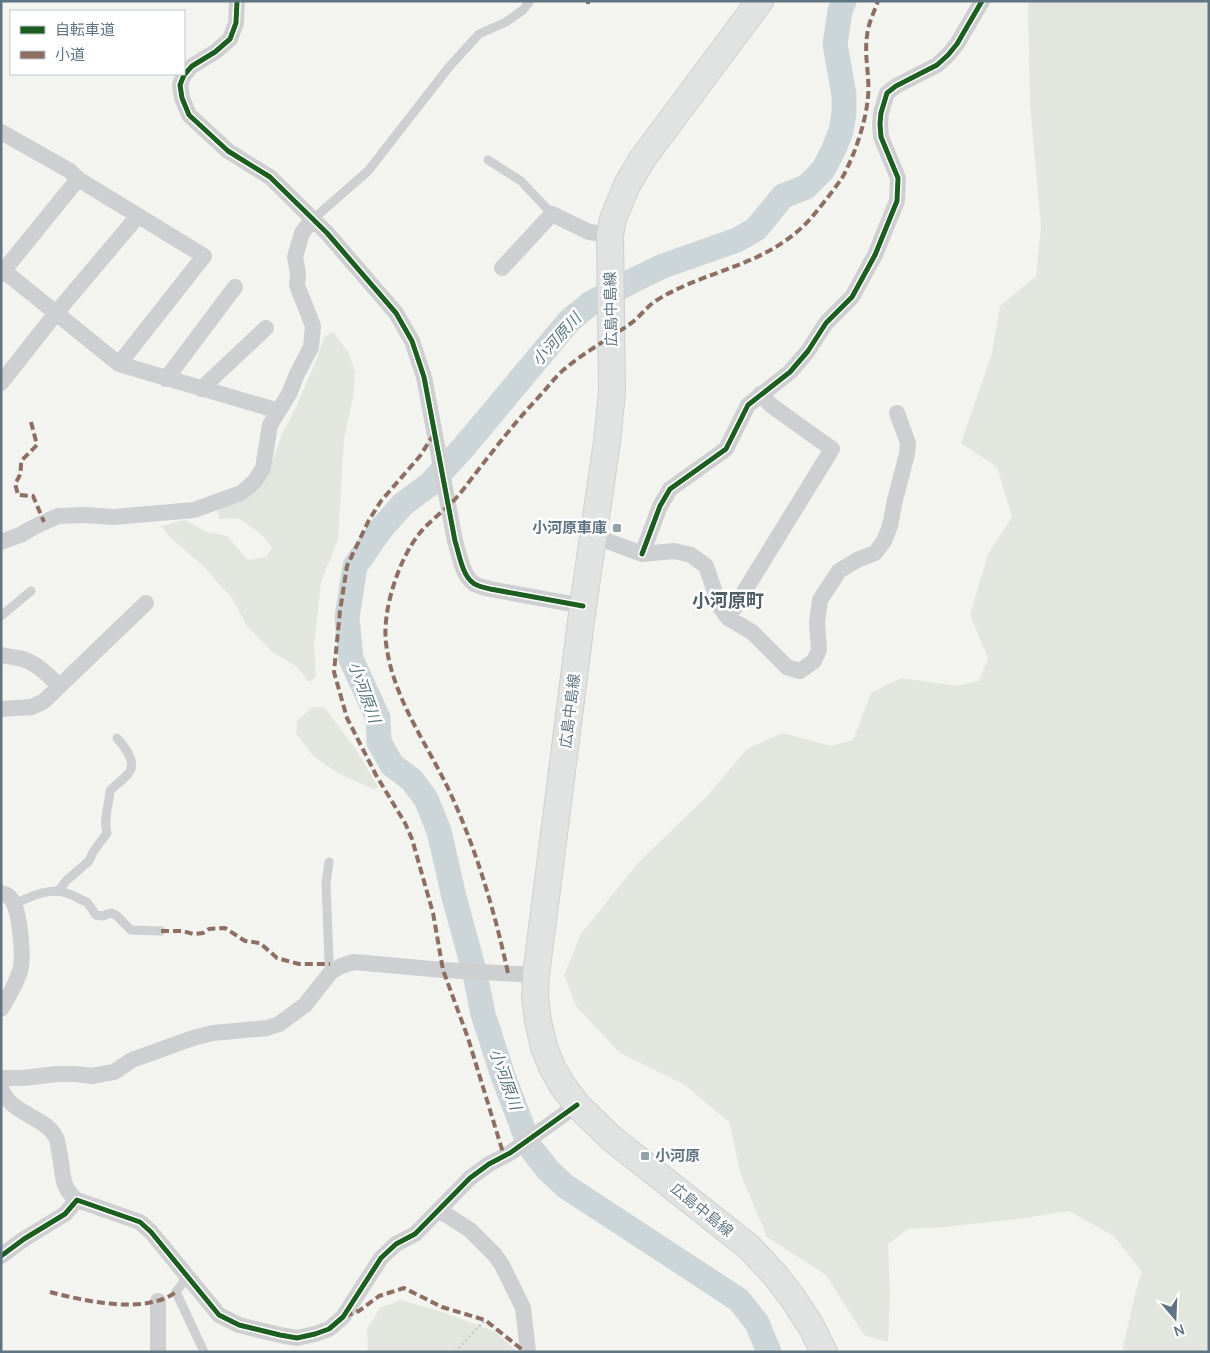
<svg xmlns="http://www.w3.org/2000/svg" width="1210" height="1353" font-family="Manrope,'Noto Sans JP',sans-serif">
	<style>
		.green { fill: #e2e6de }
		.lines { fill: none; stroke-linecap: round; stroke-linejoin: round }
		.river { stroke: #ccd6d8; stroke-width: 25 }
		.primary-casing { stroke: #ced0d0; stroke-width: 28 }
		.path { stroke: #cbcccc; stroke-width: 2.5; stroke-dasharray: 2.5 2.5; stroke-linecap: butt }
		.service { stroke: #cecfd0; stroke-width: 9 }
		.minor { stroke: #cecfd0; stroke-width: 16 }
		.primary { stroke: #e1e2e2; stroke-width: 26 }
		.quiet { stroke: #8d6e63; stroke-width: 4; stroke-dasharray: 8 4; stroke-linecap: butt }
		.cycleway-casing { stroke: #fff; stroke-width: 8 }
		.cycleway { stroke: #1b5e20; stroke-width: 5 }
		.poi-dot { fill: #93a1a9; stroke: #fff; stroke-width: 2 }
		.labels { text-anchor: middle; stroke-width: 5; stroke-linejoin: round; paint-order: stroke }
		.street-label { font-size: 15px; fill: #607583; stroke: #fff }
		.poi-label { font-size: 15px; font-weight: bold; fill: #607583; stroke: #fff; text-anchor: end }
		.water-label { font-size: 16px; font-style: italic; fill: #5b7981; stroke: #fff }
		.quarter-label { font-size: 18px; font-weight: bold; fill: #4f5e67; stroke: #fff }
	</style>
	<rect width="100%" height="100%" fill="#f3f3f0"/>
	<path class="green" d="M1030,1h179v1351h-87l12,-54 8,-26 -28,-36 -45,-25 -51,8 -74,8 -36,2 -20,15 2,49 -2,49 -24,-7 -38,-60 -59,-38 -26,-62 -12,-53 -44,-37 -65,-32 -44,-47 -12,-31 17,-41 57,-71 70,-68 39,-46 35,-16 49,13 22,-6 18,-47 30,-15 56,8 22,-5 9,-23 -18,-43 18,-61 24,-37 -15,-50 -36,-24 31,-90 8,-47 36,-30 5,-49 -11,-123 -2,-97z
		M333,332l15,20 7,19 -2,27 -9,40 -6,101 -17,43 -7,63 2,32 -7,5 -13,-16 -24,-14 -25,-26 -15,-28 -30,-33 -33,-29 -8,-10 24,-6 22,12 20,4 21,24 18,-3 6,-10 -11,-13 -23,-16 -18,1 -3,-8 34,-19 19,-23 12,-35 13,-25 21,-48 8,-24z
		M312,707h12l31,41 23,39 -3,3 -37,-17 -25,-17 -17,-23 1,-12z
		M401,1300l41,12 52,19 24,21h-150l-1,-23 13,-21z"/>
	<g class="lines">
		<path class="river" d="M769,1352l-12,-29 -18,-23 -174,-114 -17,-16 -18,-23 -27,-71 -20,-62 -8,-40 -21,-77 -15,-66 -13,-32 -14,-19 -20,-15 -13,-23 -1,-24 -27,-59 -4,-41 8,-52 26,-37 22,-25 27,-20 33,-36 106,-127 22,-18 43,-23 29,-14 74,-26 19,-11 27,-33 23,-9 17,-17 10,-19 8,-20 3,-18v-18l-9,-51 5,-33 4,-10"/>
		<defs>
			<path id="primary" d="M760,1l-117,157 -16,27 -14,34 -3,16 2,157 -5,50 -24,164 -47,369 -1,23 3,23 6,26 8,20 10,18 15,20 34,33 138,109 26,28 17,22 19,29 13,26"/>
		</defs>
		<use href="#primary" class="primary-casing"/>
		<path class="path" d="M455,1352l30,-32"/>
		<path class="service" d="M488,160l33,21 31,33
			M312,220l56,-49 81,-104 30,-33 27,-12 17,-12 7,-9
			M1,616l30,-25
			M329,862l-3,21 3,78 2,11
			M58,891l9,-11 22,-19 4,-9 14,-19c-4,-13 2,-29 3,-42 5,-6 13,-11 18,-17 10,-11 -3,-27 -11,-36
			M14,904c16,-7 37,-18 55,-10 7,2 11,6 18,8l9,13 6,1 9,-3 5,2 15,15 30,1
			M187,1277l-11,15 28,60"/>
		<path class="minor" d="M237,1l-1,22 -6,16 -15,13 -23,14 -8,9 -4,10 2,13 7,17 39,36 42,26 57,56 69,80 16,28 12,36 31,164c4,12 7,33 17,41 5,5 12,5 18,7l93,17
			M1,132l69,39 8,8 126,77 -85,108
			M502,268l50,-54 37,18 21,3
			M4,271l115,93 160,47
			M1,274l77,-95
			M166,379l69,-92
			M1,383l55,-70 82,-97
			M201,389l65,-61
			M594,536l48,18 32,-3 17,4 15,11 14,41 8,11 24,14 35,35 13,4 14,-10 5,-11 -2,-28 3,-22 19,-29 18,-11 18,-7 9,-12 6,-15 5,-26 12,-46 1,-11 -11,-30
			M1,542l19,-7 16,-9 22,-10 25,-1 31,2 80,-7 47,-17 14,-12 8,-13 7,-43 19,-31 8,-20 14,-27 2,-21 -16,-41 1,-12 -3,-16 7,-24 10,-13
			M642,554l18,-48 10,-17 56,-40 22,-44 42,-33 18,-21 18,-28 26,-26 23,-42 22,-54 1,-23 -17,-41 -1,-13 1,-11 6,-20 9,-7 41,-21 11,-10 9,-11 25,-43
			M728,618l104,-169 -60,-43 -12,-12
			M1,655c6,1 11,2 17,3 17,3 29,16 41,28
			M1,709l31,-2 12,-6 102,-98
			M1,893c4,1 8,2 10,6 9,11 13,58 9,72 -4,14 -12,26 -19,38
			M1,1078h22l34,-4h19l15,2 23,-4 18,-12 61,-22 20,-5 54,-5 12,-4 26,-19 26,-33 10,-6 13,-4 89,8 93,5
			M1,1088c9,26 43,28 54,48 3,4 3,10 4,15 5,20 0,35 18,49
			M439,1210l31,20 25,25 7,10 21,43 5,44
			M1,1256l23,-17 41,-25 12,-14 63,22 11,10 68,83 20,10 41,10 17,3 18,-4 14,-5 14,-12 38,-59 15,-14 19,-10 55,-56 19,-14 21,-11 67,-48
			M158,1301v51"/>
		<use href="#primary" class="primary"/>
		<path class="quiet" d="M588,4v-3
			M31,422l6,23 -16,16c0,8 0,16 -6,22l3,12 15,1 11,26
			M434,434l-14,22 -39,45 -12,19 -22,46 -7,45 -6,61 13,46 29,57 29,48 7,16 21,74 10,57 25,68 36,118
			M161,931h22l10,3 10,-1 6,-4 16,-1 20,13 15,2 17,15 22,6h31
			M508,973c-13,-60 -30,-118 -55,-174 -23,-52 -60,-98 -67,-156 -4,-33 13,-84 33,-109 13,-16 31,-27 43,-43 24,-31 47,-62 73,-90 9,-9 16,-19 25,-28 21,-19 47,-33 70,-49 10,-7 17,-18 27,-24 52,-32 111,-33 155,-83 10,-12 21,-26 30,-39 12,-21 24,-56 26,-81 2,-20 -4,-41 -1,-61 1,-12 7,-24 11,-35
			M50,1292c34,9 95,23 126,0
			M345,1316l14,-5 20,-15 25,-8 38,19 43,13 40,32"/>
		<defs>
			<path id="cycleway" d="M237,1l-1,22 -6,16 -15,13 -23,14 -8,9 -4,10 2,13 7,17 39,36 42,26 57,56 69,80 16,28 12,36 31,164c4,12 7,33 17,41 5,5 12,5 18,7l93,17
				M642,554l18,-48 10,-17 56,-40 22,-44 42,-33 18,-21 18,-28 26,-26 23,-42 22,-54 1,-23 -17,-41 -1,-13 1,-11 6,-20 9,-7 41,-21 11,-10 9,-11 25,-43
				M1,1256l23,-17 41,-25 12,-14 63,22 11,10 68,83 20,10 41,10 17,3 18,-4 14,-5 14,-12 38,-59 15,-14 19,-10 55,-56 19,-14 21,-11 67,-48"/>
		</defs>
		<use href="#cycleway" class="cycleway-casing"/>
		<use href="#cycleway" class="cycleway"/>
	</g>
	<g class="poi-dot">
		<rect x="612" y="523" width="10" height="10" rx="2.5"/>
		<rect x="640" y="1151" width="10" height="10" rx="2.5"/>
	</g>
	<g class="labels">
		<g class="street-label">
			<text transform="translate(611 309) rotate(-91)" y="5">広島中島線</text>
			<text transform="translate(570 711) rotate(-83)" y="5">広島中島線</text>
			<text transform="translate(702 1210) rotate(39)" y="5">広島中島線</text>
		</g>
		<g class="poi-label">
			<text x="607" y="533">小河原車庫</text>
			<text x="655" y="1161" text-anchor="start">小河原</text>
		</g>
		<g class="water-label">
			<text transform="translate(556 339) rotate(-48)" y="6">小河原川</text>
			<text transform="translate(365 692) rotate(70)" y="6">小河原川</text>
			<text transform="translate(506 1079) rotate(70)" y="6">小河原川</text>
		</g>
		<g class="quarter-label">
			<text x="728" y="607">小河原町</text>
		</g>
	</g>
	<rect width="1210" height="1353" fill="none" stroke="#607583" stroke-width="5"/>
	<rect x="10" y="10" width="175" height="65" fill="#ffffff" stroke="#bfc8cd"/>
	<rect x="20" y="26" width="25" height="8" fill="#1b5e20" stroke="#bfc8cd"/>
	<text x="55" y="35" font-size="15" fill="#607583">自転車道</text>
	<rect x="20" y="51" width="25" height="8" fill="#8d6e63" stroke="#bfc8cd"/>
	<text x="55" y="60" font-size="15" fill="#607583">小道</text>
	<g transform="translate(1175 1318) rotate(161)" stroke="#ffffff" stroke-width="4" paint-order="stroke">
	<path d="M0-4L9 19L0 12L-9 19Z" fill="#607583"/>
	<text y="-8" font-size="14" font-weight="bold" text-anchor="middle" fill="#607583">N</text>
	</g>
</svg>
